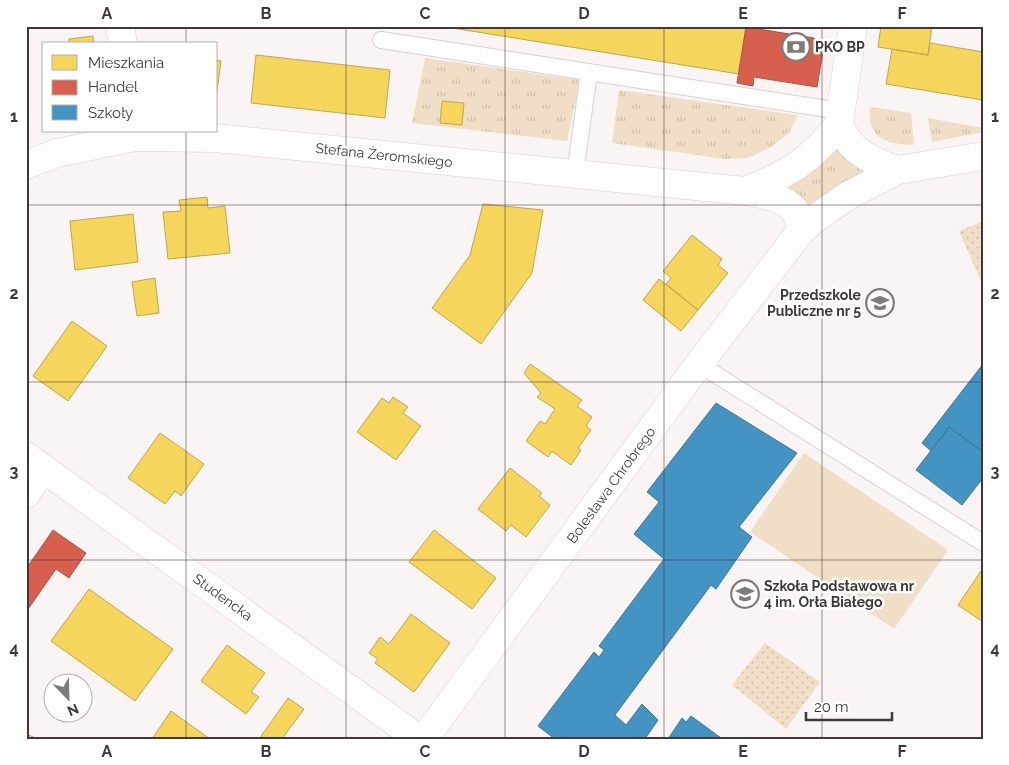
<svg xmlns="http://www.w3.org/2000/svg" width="1009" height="765" font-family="Raleway,sans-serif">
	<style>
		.grass { fill: url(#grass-tufts) }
		.park { fill: url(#park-dots) }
		.pitch { fill: #f1dec7 }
		.homes { fill: #f6d55c; stroke: #bfa651 }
		.shops { fill: #d6604d; stroke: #a95447 }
		.schools { fill: #4393c3; stroke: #427899 }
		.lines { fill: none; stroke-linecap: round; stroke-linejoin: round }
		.lane-casing { stroke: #d7d1d1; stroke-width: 18 }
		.street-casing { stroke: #d7d1d1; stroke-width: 29 }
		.lane { stroke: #fefdfd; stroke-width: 16 }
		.street { stroke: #fefdfd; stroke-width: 28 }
		.grid { fill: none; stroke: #3f3838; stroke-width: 1; stroke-opacity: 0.55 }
		.labels { text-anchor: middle; stroke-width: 5; stroke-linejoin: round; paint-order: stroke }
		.poi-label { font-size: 14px; font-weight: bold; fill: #3f3838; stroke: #fff; text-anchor: start }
		.street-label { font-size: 14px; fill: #3f3838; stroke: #fff }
		.neatline { fill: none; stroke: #3f3838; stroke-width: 2 }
		.grid-label { font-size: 16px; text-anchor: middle; font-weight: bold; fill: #3f3838 }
	</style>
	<defs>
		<pattern id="grass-tufts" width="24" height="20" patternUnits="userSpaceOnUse" patternTransform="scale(1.25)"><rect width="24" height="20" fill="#f1dec7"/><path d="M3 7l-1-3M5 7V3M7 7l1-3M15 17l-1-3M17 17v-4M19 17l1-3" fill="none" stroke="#d0bfac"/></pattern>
		<pattern id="park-dots" width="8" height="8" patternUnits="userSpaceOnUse" patternTransform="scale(1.25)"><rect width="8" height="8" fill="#f1dec7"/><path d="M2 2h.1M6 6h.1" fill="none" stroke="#d0bfac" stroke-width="1.8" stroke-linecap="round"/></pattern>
	</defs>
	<rect width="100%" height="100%" fill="#fbf4f4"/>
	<path class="grass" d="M425,58l155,22 -13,61 -155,-18z
		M619,90l179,25 -9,18 -18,14 -23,11 -23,1 -113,-16z
		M870,107l41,6 3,32c-28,-1 -47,-6 -44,-38z
		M928,118l55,10v4l-51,10z
		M837,144c7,14 16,20 30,28l-57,36c-10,-14 -22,-15 -38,-20z"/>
	<path class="park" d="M983,221v65l-24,-55z
		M765,643l55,39 -34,47 -54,-44z"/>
	<path class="pitch" d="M804,453l144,97 -54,79 -144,-97z"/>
	<path class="homes" d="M440,26h301l5,1 -7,47z
		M881,26h51l-4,29 -50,-8z
		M93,36l1,8h-25v-5z
		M930,43l53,9v48l-97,-16 6,-35 36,6z
		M256,55l134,15 -5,48 -134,-15z
		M216,60l5,1 -4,30h-1z
		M442,101l22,2 -2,22 -22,-2z
		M207,197l1,11 17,-2 5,47 -62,6 -5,-47 18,-1 -2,-11z
		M483,204l60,6 -11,63 -51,71 -49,-36 38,-53z
		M133,214l5,48 -63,8 -5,-49z
		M692,235l30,24 -4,6 10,8 -30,37 -32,-26 5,-6 -8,-7z
		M155,278l4,35 -22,3 -5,-34z
		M659,279l39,31 -17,21 -38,-31z
		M72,321l35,25 -39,55 -35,-25z
		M530,364l52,36 -5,6 15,11 -6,9 5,4 -13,18 3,2 -10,15 -19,-14 -4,6 -22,-16 14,-20 5,3 10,-15 -18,-12 4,-4 -17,-20z
		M393,397l15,10 -5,6 18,13 -25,34 -39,-28 25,-34 7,5z
		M160,433l44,31 -23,32 -6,-5 -10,13 -37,-26z
		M510,468l32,25 -3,3 11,9 -24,32 -15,-12 -5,6 -28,-22z
		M434,530l62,48 -24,31 -63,-47z
		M981,571l2,1v50l-25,-17z
		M89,589l84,60 -38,52 -84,-60z
		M411,614l39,29 -36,49 -39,-29 3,-4 -9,-6 11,-16 9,7z
		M227,645l38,28 -14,19 8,5 -13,17 -45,-33z
		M288,698l16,11 -22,30h-23z
		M171,711l39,28h-58z
		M26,734l12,5h-12z"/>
	<path class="shops" d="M746,27l68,11 9,13 -6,36 -63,-10 -1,9 -16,-3z
		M53,530l33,23 -17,25 -13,-9 -30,43v-43z"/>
	<path class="schools" d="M983,364v88l-34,-25 -18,24 -9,-8z
		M716,403l81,50 -58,74 13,10 -36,52 -5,-4 -96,130 11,10 16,-21 16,16 -13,19h-90l-17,-13 56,-74 5,5 5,-7 -5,-4 65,-87 -30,-25 25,-32 -12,-10z
		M949,427l34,25v26l-21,27 -46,-35z
		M691,716l30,22 -53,1 14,-21 4,4z"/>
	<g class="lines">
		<defs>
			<path id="lane" d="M381,40l460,71
				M575,174l14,-102
				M699,364l284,179"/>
			<path id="street" d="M120,26l3,18
				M853,26l-14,98c10,27 33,38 59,46
				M26,165l31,-12 78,-16 80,1 530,53c24,4 58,9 55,41
				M745,191c42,-16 67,-31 94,-67
				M26,456l393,283
				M26,494l17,-26
				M424,739l275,-375 101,-132 13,-12 36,-25 49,-25 85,-14"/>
		</defs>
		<use href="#lane" class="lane-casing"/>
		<use href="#street" class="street-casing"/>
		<use href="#lane" class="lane"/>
		<use href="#street" class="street"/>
	</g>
	<path class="grid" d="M186,26v18M346,26v713M505,26v713M664,26v713M822,26v713M186,131v608M26,205h957M26,382h957M26,560h957"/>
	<defs>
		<symbol id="bank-ring" viewBox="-11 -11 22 22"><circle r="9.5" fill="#fff" stroke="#817a7a" stroke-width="1.5"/><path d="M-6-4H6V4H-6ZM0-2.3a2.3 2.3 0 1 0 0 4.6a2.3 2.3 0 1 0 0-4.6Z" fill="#817a7a"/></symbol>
		<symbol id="school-ring" viewBox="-11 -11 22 22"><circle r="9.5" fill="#fff" stroke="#817a7a" stroke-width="1.5"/><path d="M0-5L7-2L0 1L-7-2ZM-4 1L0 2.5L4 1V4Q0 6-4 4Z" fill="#817a7a"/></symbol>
	</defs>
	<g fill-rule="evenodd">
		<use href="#bank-ring" x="780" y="31" width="32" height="32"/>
		<use href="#school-ring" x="864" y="287" width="32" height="32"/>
		<use href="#school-ring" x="729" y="578" width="32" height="32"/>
	</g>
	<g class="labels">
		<g class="poi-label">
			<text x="815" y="52">PKO BP</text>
			<text x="861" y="300" text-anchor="end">Przedszkole<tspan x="861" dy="16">Publiczne nr 5</tspan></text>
			<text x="764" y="591">Szkoła Podstawowa nr<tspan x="764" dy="16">4 im. Orła Białego</tspan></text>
		</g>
		<g class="street-label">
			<text transform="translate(384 155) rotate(6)" y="5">Stefana Żeromskiego</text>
			<text transform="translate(611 485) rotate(-54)" y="5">Bolesława Chrobrego</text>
			<text transform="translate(223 597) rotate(36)" y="5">Studencka</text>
		</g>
	</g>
	<rect width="1009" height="765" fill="none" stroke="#ffffff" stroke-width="55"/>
	<rect x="42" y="42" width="175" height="90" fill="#ffffff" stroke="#b2afaf"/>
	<rect x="52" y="55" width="25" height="15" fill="#f6d55c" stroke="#b2afaf"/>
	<text x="88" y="68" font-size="15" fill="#3f3838">Mieszkania</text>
	<rect x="52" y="80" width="25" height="15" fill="#d6604d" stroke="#b2afaf"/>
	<text x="88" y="92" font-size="15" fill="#3f3838">Handel</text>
	<rect x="52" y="105" width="25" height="15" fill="#4393c3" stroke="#b2afaf"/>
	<text x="88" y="118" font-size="15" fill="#3f3838">Szkoły</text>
	<g transform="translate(68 698) rotate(157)"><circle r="24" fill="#ffffff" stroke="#b2afaf"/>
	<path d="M0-4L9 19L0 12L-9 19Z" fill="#817a7a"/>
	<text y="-8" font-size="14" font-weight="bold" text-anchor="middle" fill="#3f3838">N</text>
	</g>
	<path d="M806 712v8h86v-8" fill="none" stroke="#3f3838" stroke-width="2.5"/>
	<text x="814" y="712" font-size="15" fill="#3f3838" stroke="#ffffff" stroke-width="4" paint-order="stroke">20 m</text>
	<rect x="28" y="28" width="954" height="710" class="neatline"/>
	<g class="grid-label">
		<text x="107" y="19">A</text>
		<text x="266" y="19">B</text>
		<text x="425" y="19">C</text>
		<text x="584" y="19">D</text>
		<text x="743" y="19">E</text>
		<text x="902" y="19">F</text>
		<text x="14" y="122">1</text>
		<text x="995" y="122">1</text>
		<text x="14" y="299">2</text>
		<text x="995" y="299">2</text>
		<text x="14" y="477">3</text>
		<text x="995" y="477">3</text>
		<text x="14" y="654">4</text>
		<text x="995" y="654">4</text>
		<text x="107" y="757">A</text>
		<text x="266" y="757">B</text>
		<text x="425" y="757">C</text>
		<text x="584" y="757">D</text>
		<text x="743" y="757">E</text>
		<text x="902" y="757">F</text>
	</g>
</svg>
